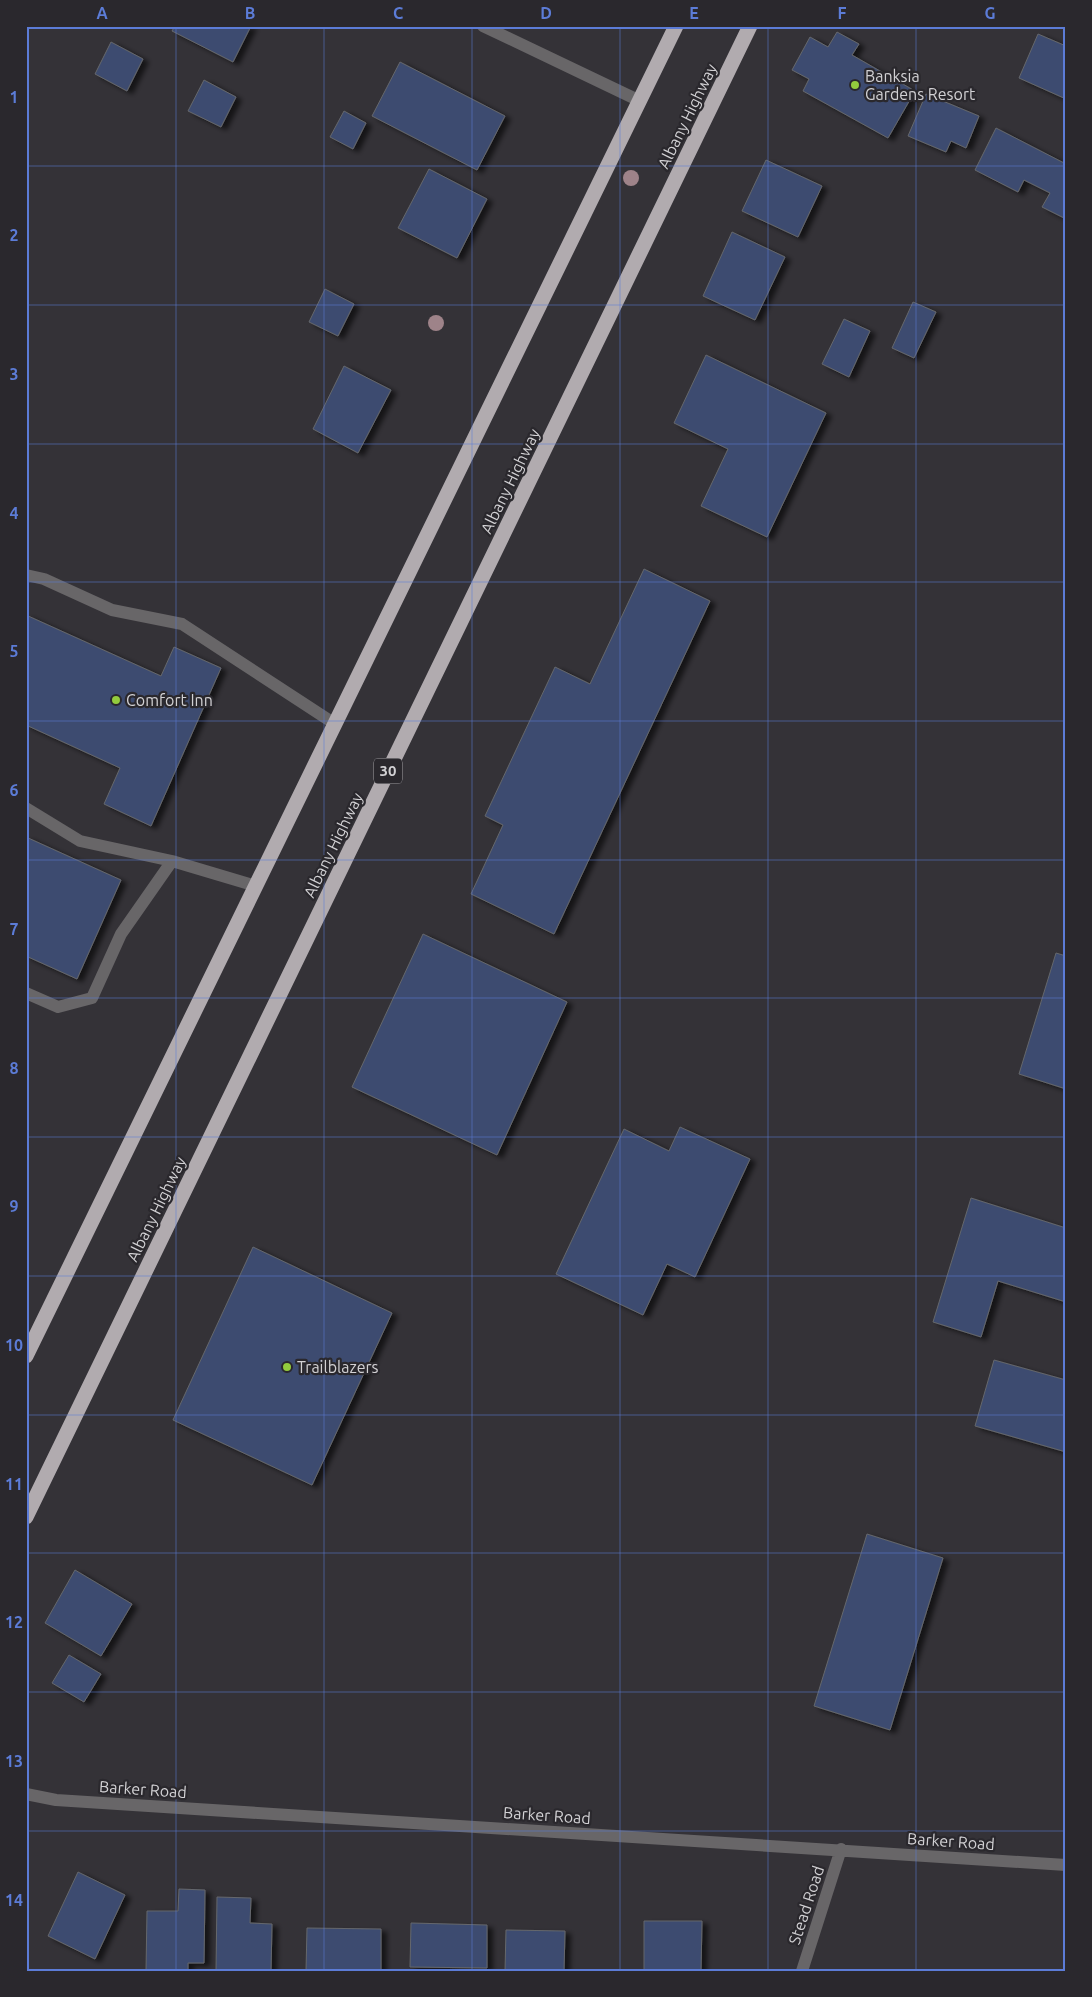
<svg xmlns="http://www.w3.org/2000/svg" width="1092" height="1997" font-family="Ubuntu,sans-serif">
	<style>
		.building { fill: #3d4c6f; stroke: #65676c; filter: url(#shadow) }
		.lines { fill: none; stroke-linecap: round; stroke-linejoin: round }
		.minor { stroke: #686668; stroke-width: 12 }
		.highway { stroke: #b1abaf; stroke-width: 15 }
		.tree { fill: #9e8389 }
		.grid { fill: none; stroke: #5c7cd7; stroke-width: 1; stroke-opacity: 0.55 }
		.poi-dot { fill: #93cc3d; stroke: #2a282d; stroke-width: 2 }
		.labels { text-anchor: middle; stroke-width: 4.5; stroke-linejoin: round; paint-order: stroke }
		.shield { fill: #2a282d; stroke: #a09ea2; stroke-width: 1 }
		.shield-label { font-size: 15px; font-weight: bold; fill: #d2d1d4 }
		.poi-label { font-size: 16px; fill: #d2d1d4; stroke: #2a282d; text-anchor: start }
		.street-label { font-size: 16px; fill: #d2d1d4; stroke: #2a282d }
		.neatline { fill: none; stroke: #5c7cd7; stroke-width: 2 }
		.grid-label { font-size: 16px; text-anchor: middle; font-weight: bold; fill: #5c7cd7 }
	</style>
	<defs>
		<filter id="shadow"><feDropShadow dx="5.5" dy="3" stdDeviation="2.5" flood-color="#0009"/></filter>
	</defs>
	<rect width="100%" height="100%" fill="#343237"/>
	<path class="building" d="M175,26h76l-18,36 -61,-31z
		M837,32l22,12 -7,11 63,36 -27,47 -85,-47 6,-12 -17,-9 18,-33 18,10z
		M1038,34l28,12v53l-47,-21z
		M111,42l32,17 -16,32 -32,-17z
		M400,62l105,54 -28,54 -105,-54z
		M204,80l32,17 -15,30 -33,-16z
		M926,94l53,22 -13,32 -15,-7 -5,11 -38,-16z
		M344,111l22,12 -13,26 -23,-12z
		M996,128l70,36v55l-24,-12 8,-14 -26,-13 -6,12 -43,-22z
		M766,160l56,26 -24,51 -56,-26z
		M429,169l58,30 -30,59 -59,-30z
		M732,232l53,25 -30,63 -52,-24z
		M325,289l29,15 -16,32 -29,-14z
		M913,302l23,10 -22,46 -22,-10z
		M844,319l26,12 -21,46 -27,-13z
		M706,355l120,58 -59,124 -66,-31 27,-57 -54,-26z
		M344,366l47,24 -33,63 -45,-24z
		M644,569l66,32 -156,333 -83,-40 32,-69 -18,-9 70,-149 35,17z
		M26,615l135,61 13,-29 47,21 -70,158 -47,-22 16,-36 -94,-43z
		M26,837l95,43 -44,99 -51,-23z
		M423,934l144,68 -70,153 -145,-68z
		M1056,953l10,3v133l-47,-15z
		M680,1127l70,32 -55,118 -28,-13 -24,51 -87,-41 68,-145 45,22z
		M971,1198l95,30v74l-68,-21 -17,56 -48,-15z
		M253,1247l139,66 -80,172 -139,-65z
		M994,1360l72,20v72l-91,-26z
		M867,1534l76,24 -53,172 -76,-24z
		M75,1570l57,34 -31,52 -56,-33z
		M69,1655l32,19 -17,28 -32,-19z
		M78,1872l47,23 -30,64 -47,-23z
		M179,1889l26,1 -1,73h-16v8h-42l1,-60h31z
		M217,1897l34,1 -1,25 22,1 -1,47h-55z
		M644,1921h58l-1,50h-57z
		M411,1923l76,2v43l-77,-1z
		M307,1928l74,1v42h-75z
		M506,1930l59,1 -1,40h-59z"/>
	<g class="lines">
		<path class="minor" d="M483,26l157,75
			M26,575l18,4 68,31 70,14 153,100
			M26,808l54,33 92,20 84,25
			M26,993l32,14 34,-9 29,-64 51,-73
			M26,1794l30,6 1010,65
			M802,1971l39,-122"/>
		<path class="highway" d="M26,1356l650,-1330
			M26,1517l724,-1491"/>
	</g>
	<g class="tree">
		<circle cx="631" cy="178" r="8"/>
		<circle cx="436" cy="323" r="8"/>
	</g>
	<path class="grid" d="M176,26v1945M324,26v1945M472,26v1945M620,26v1945M768,26v1945M916,26v1945M26,166h1040M26,305h1040M26,444h1040M26,582h1040M26,721h1040M26,860h1040M26,998h1040M26,1137h1040M26,1276h1040M26,1415h1040M26,1553h1040M26,1692h1040M26,1831h1040"/>
	<g class="poi-dot">
		<circle cx="855" cy="85" r="5"/>
		<circle cx="116" cy="700" r="5"/>
		<circle cx="287" cy="1367" r="5"/>
	</g>
	<g class="labels">
		<rect class="shield" x="374" y="758.5" width="28" height="25" rx="4"/>
		<g class="shield-label">
			<text x="388" y="776">30</text>
		</g>
		<g class="poi-label">
			<text x="865" y="82">Banksia<tspan x="865" dy="18">Gardens Resort</tspan></text>
			<text x="126" y="706">Comfort Inn</text>
			<text x="297" y="1373">Trailblazers</text>
		</g>
		<g class="street-label">
			<text transform="translate(687 116) rotate(-64)" y="6">Albany Highway</text>
			<text transform="translate(510 481) rotate(-64)" y="6">Albany Highway</text>
			<text transform="translate(333 845) rotate(-64)" y="6">Albany Highway</text>
			<text transform="translate(156 1209) rotate(-64)" y="6">Albany Highway</text>
			<text transform="translate(143 1789) rotate(4)" y="6">Barker Road</text>
			<text transform="translate(547 1815) rotate(4)" y="6">Barker Road</text>
			<text transform="translate(951 1841) rotate(4)" y="6">Barker Road</text>
			<text transform="translate(806 1905) rotate(-72)" y="6">Stead Road</text>
		</g>
	</g>
	<rect width="1092" height="1997" fill="none" stroke="#2a282d" stroke-width="55"/>
	<rect x="28" y="28" width="1036" height="1942" class="neatline"/>
	<g class="grid-label">
		<text x="102" y="19">A</text>
		<text x="250" y="19">B</text>
		<text x="398" y="19">C</text>
		<text x="546" y="19">D</text>
		<text x="694" y="19">E</text>
		<text x="842" y="19">F</text>
		<text x="990" y="19">G</text>
		<text x="14" y="103">1</text>
		<text x="14" y="241">2</text>
		<text x="14" y="380">3</text>
		<text x="14" y="519">4</text>
		<text x="14" y="657">5</text>
		<text x="14" y="796">6</text>
		<text x="14" y="935">7</text>
		<text x="14" y="1074">8</text>
		<text x="14" y="1212">9</text>
		<text x="14" y="1351">10</text>
		<text x="14" y="1490">11</text>
		<text x="14" y="1628">12</text>
		<text x="14" y="1767">13</text>
		<text x="14" y="1906">14</text>
	</g>
</svg>
